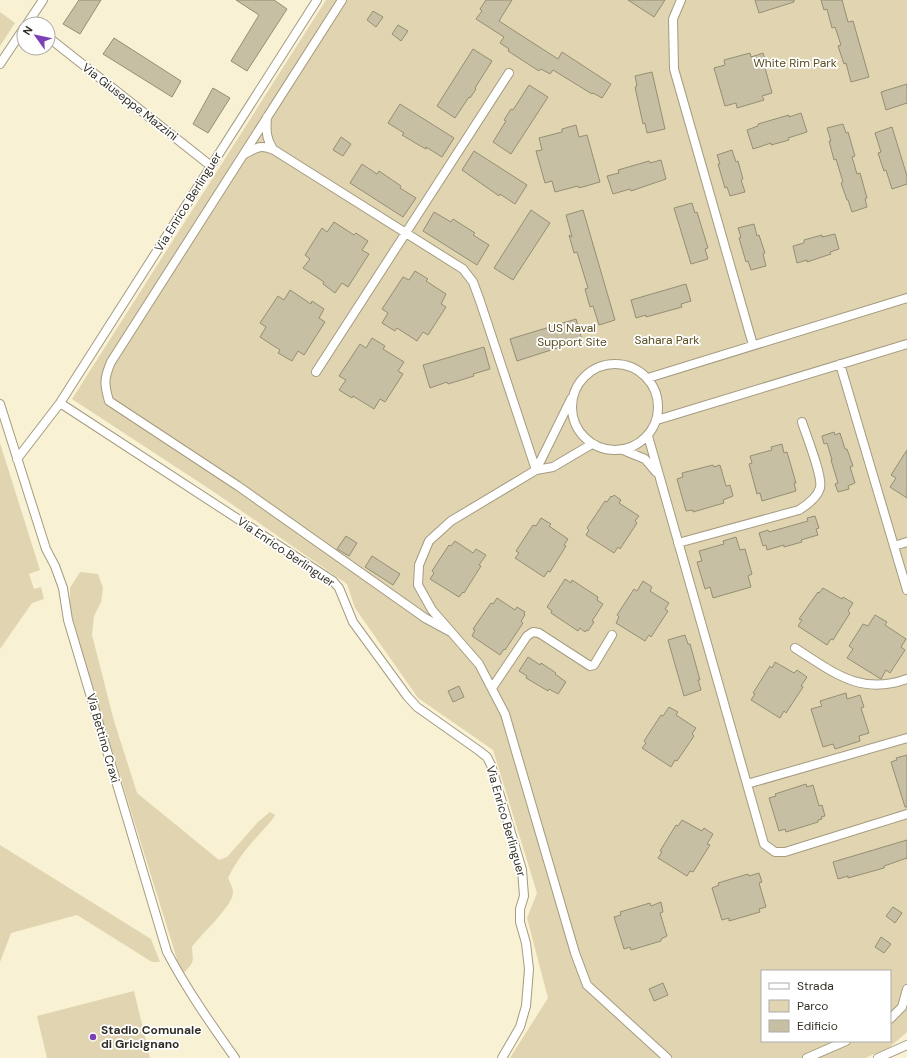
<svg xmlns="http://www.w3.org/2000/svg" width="907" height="1058" font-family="'DM Sans',sans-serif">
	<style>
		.green { fill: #e0d5b0; fill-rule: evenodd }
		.building { fill: #c7bfa3; stroke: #968e73 }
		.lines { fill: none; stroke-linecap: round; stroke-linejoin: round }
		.street-casing { stroke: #a49b80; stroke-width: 10 }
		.street { stroke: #fff; stroke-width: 8 }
		.poi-dot { fill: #7b40b6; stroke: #fff; stroke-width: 1.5 }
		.labels { text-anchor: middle; stroke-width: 3.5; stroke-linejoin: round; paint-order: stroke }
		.park-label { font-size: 12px; fill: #5a4d1f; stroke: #fff }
		.street-label { font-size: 12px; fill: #312e23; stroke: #fff }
		.poi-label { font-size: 12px; font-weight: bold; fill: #312e23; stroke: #fff; text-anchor: start }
	</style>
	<rect width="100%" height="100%" fill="#f9f1d3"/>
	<path class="green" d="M326,0h581v1032l-18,16 -24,10h-355l38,-60 -21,-80 10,-25 -44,-143 -75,-52 -63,-90 -8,-24 -130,-90 -145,-95zM762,971h128v70h-128z
		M0,12l15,11 -15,23z
		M0,443l40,127 -11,4 5,15 7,-2 3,12 -12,4 -32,46z
		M80,572l18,2 5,14 -2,14 -7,14 -2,19 22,86 23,72 82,67 8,-3 31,-35 12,-10 5,3 -3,5c-16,18 -33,35 -44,58 2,4 5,10 5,15 -1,14 -32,41 -41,54 1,15 3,14 -8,26l-5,-7 -7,-23 -87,-280 -15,-55v-20z
		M0,845l151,94 9,23h-8l-75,-47 -66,18 -11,29z
		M134,991l16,67h-103l-10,-42z"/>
	<path class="building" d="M79,0h22l-21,34 -17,-10z
		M236,0h38l13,9 -40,62 -16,-10 28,-46z
		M486,0h26l-13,21 59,38 4,-7 49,32 -9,14 -9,-5 -1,1 -39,-24 -3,4 -9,-5 -2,2 -31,-20 1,-2 -9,-6 4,-6 -28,-18 6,-8 -2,-2z
		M628,0h37l-11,17z
		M755,0h39v2l-35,11z
		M821,0h21l6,22 5,-1 16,56 -18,5 -5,-19 -2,1 -6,-18 3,-1 -6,-18 -3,1 -5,-19 -3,1z
		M373,11l10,6 -7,10 -9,-7z
		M398,25l10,6 -7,10 -9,-7z
		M114,38l67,43 -9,16 -69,-43z
		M473,49l19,12 -17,27 1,1 -6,9 -1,-1 -14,21 -18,-12z
		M750,53l1,4 12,-4 5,14 -3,1 7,25 -10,3 2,4 -27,8 -1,-5 -11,3 -11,-38 11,-3 -1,-5z
		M652,72l13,57 -18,4 -2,-10 -2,1 -8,-37 2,-1 -2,-10z
		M907,84v19l-21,7 -5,-18z
		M529,85l19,12 -37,57 -18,-12 13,-21 -2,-1 7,-11 2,1z
		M213,88l17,10 -22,35 -15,-9z
		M400,104l54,34 -12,19 -16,-10v2l-9,-5 -15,-9 2,-2 -16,-10z
		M801,113l6,19 -19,6 1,2 -18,5v-2l-18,6 -6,-19 11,-4v-2l31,-9v2z
		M843,124l3,9 2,-1 7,24 -3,1 5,17 3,-1 7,25 -2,1 2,8 -15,5 -4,-12h-1l-6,-17 2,-1 -7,-23 -2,1 -5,-19h2l-4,-13z
		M576,125l3,12 8,-2 13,47 -21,6 -1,-2 -23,6 -3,-11 -7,2 -9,-32 6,-1 -3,-12 23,-6v-3z
		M892,127l15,49v8l-15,5 -6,-19 -2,1 -6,-18 3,-1 -6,-19z
		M341,137l10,7 -8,12 -10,-6z
		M732,150l4,12 2,-1 5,18 -2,1 4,12 -15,4 -3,-9 -2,1 -7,-24h2l-3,-9z
		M474,151l53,34 -12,19 -15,-10 -1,2 -37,-26z
		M661,160l5,19 -35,12 -1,-2 -17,5 -6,-18 12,-3 -1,-3 31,-9 1,2z
		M362,164l15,10 2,-3 22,15 -1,2 16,10 -13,19 -53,-34z
		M692,203l3,10 2,-1 11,36 -3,1 3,10 -17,5 -17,-56z
		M531,210l19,13 -37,57 -19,-12z
		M583,210l32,110 -16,5 -6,-19 -3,1 -5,-18 3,-1 -11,-36 -3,1 -5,-18 3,2 -6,-22z
		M434,212l17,10 2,-3 22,14 -2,2 16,10 -12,20 -54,-34z
		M334,222l20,13 2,-2 12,8 -6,9 7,4 -21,33 -6,-4 -7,10 -12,-9 1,-2 -21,-14 7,-9 -5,-4 17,-27 5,4z
		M754,224l3,12 2,-1 6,18 -2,1 3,12 -15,4 -3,-9 -2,1 -7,-24 2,-1 -3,-9z
		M835,234l4,15 -9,3 1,2 -24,8v-2l-10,3 -4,-17 11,-3v-3l18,-5v2z
		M415,271l13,8 -2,2 20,13 -5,10 5,3 -18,28 -5,-3 -6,9 -20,-13 -2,3 -13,-8 6,-10 -6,-4 21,-32 6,3z
		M686,284l5,17 -10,3 1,3 -36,10v-2l-10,3 -5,-18z
		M290,290l21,14 1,-3 12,8 -5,9 6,4 -21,33 -6,-4 -6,10 -14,-8 2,-3 -20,-13 6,-10 -6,-4 18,-27 6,4z
		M576,319l6,21 -65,21 -7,-22z
		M372,338l13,8 -2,3 21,13 -6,9 5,3 -18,28 -5,-3 -6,10 -21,-13 -1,2 -13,-8 7,-10 -7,-4 21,-32 6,4z
		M484,347l6,22 -17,5 1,2 -26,8 -1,-2 -17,6 -7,-23z
		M834,432l1,3 5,-2 5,16h2l6,17 -3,1 5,16 -7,3 1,3 -11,3 -3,-8 3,-1 -7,-23h1l-5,-17 -3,1 -2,-8z
		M782,444l2,9 3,-1 9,31h-2l2,8 -34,10 -2,-8 -3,1 -8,-30 3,-1 -2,-7 22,-6 -1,-3z
		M907,450v48l-17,-11 6,-9 -5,-3z
		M713,465l1,2 6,-2 6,21 4,-1 3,11 -10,4 1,3 -31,9v-2l-7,1 -9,-32 6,-2 -1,-4z
		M614,495l7,5 -2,3 20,13 -4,5 2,2 -17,26 -2,-2 -4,6 -28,-18 3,-5 -2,-2 18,-27 2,1 4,-6 1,1z
		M815,516l4,12 -3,1 2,6 -17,5 1,2 -18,5v-2l-17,5 -1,-5 -3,1 -4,-13 9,-3 1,2 39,-11 -1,-3z
		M541,518l10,6 -2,2 19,13 -4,6 2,1 -16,26 -2,-1 -4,6 -29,-19 4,-5 -3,-2 17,-26 3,1z
		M346,536l11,7 -8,13 -12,-7z
		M736,537l4,13 5,-1 7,25 -4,2 3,11 -38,11 -3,-11 -5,2 -8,-27 5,-1 -3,-10 25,-7 -1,-3z
		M455,541l18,12 3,-4 10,6 -7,10 2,1 -17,27 -1,-1 -4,5 -29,-18 4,-6 -2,-2 17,-26 2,1z
		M372,556l28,18 -7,11 -28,-18z
		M565,579l6,4 1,-3 26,17 -1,3 6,4 -11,17 2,1 -6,9 -2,-1 -1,2 -5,-4 -2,3 -27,-18 1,-2 -5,-4z
		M643,581l9,6 -2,4 19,12 -4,6 3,2 -17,26 -2,-2 -4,6 -29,-18 3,-6 -2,-2 17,-26 3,2z
		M823,588l19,11 1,-2 10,6 -5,8 2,2 -17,27 -2,-1 -4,6 -29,-19 4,-6 -3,-1 19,-27 1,1z
		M497,598l18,12 2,-3 8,5 -1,2 1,1 -4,6 2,2 -18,27 -1,-1 -4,6 -28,-19 3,-6 -2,-1 18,-26 2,1z
		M875,615l12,7 -2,3 21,14 -5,8 4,3 -15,23 -4,-3 -5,9 -34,-21 6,-9 -4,-3 14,-22 5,2z
		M685,635l3,9h2l10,36h-2l3,10 -17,6 -16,-56z
		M528,657l12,8 1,-2 15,10 -1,1 11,8 -8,12 -9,-5 -1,2 -22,-13 1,-2 -8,-5z
		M775,662l19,11 3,-3 10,7 -6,9 2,1 -17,26 -2,-2 -4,7 -29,-18 4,-6 -2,-1 17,-27 2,2z
		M459,686l5,11 -11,5 -5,-11z
		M846,693l1,6 13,-4 4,12 -3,1 8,25 -10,3 1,5 -25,8 -2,-5 -10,3 -12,-38 11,-3 -2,-5z
		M669,707l9,5 -2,3 20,13 -4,6 2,2 -17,25 -2,-1 -4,7 -29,-19 4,-5 -2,-2 17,-26 2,1z
		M907,755v52h-2l-14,-45 6,-2 -1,-2z
		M806,784l1,3 6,-2 6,21 3,-1 3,11 -4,1 1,2 -4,1v2l-32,10 -1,-3 -6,2 -10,-33 7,-2 -1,-2z
		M682,820l20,11 2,-3 9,6 -6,10 3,1 -17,27 -3,-1 -3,5 -29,-18 4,-6 -2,-1 16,-26 2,1z
		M907,840v18l-23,8v2l-36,10v-2l-10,3 -5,-17z
		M759,873l3,9 -3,1 7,24 -7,2 1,3 -31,9v-3l-7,2 -10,-32 7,-3 -1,-2 30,-9 1,2z
		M661,902l2,10 -3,1 7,23 -6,3v2l-30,9 -1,-3 -6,2 -10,-32 7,-2 -1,-3 30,-9 1,3z
		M893,907l9,6 -7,10 -9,-7z
		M881,937l10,7 -7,9 -9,-6z
		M663,983l5,12 -14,6 -5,-12z"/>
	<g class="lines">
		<defs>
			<path id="street" d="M342,0l-231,362c-7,16 -7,22 -2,39l129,85 187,132 24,13
				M681,0l-8,19 1,50 79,276
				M27,24l16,-24
				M48,37l163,129
				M0,64l24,-36
				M267,117c-1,13 -1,22 6,32
				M243,155c13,-7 17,-11 31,-5l189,119 10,13 7,19 56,169
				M572 407a43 43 0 1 1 86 0a43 43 0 1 1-86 0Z
				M840,364l67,226
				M316,372l193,-299
				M648,378l259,-80
				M60,403l273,178 6,7 14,34 54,74 10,11 61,43 9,7 4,8 31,105 2,26 -4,13v13l6,21 3,26 -3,37 -6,21 -18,31
				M0,404l46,145 9,17 8,22 5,32 99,332c20,38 44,72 68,106
				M657,420l250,-76
				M648,436l116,408 11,8h10l122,-38
				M592,444l-39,23 -17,3 -85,51 -22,20 -10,24 -1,20 14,25 47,54 26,50 70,239 12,32 80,73
				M623,450l22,9 11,13
				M17,459l43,-56 257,-403
				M536,470l35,-71
				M678,543l121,-33c8,-5 18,-12 21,-22 3,-12 -14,-53 -18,-66
				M894,546l13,-4
				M795,648c38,24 65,48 112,31
				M492,688l35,-52 6,-4 6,1 51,33 4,-1 18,-30
				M747,784l160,-46
				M890,1019l12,-12 5,-18
				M807,1058l39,-17
				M878,1058l29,-13"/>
		</defs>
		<use href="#street" class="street-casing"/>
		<use href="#street" class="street"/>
	</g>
	<circle class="poi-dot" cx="93" cy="1037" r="4"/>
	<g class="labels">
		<g class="park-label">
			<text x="795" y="67">White Rim Park</text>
			<text x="572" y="332">US Naval<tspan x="572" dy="14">Support Site</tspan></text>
			<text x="667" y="344">Sahara Park</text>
		</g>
		<g class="street-label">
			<text transform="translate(130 102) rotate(38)" y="4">Via Giuseppe Mazzini</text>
			<text transform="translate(188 202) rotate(-58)" y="4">Via Enrico Berlinguer</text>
			<text transform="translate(286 552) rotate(34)" y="4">Via Enrico Berlinguer</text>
			<text transform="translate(103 738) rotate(74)" y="4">Via Bettino Craxi</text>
			<text transform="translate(506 821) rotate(74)" y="4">Via Enrico Berlinguer</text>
		</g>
		<g class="poi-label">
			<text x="101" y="1034">Stadio Comunale<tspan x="101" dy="14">di Gricignano</tspan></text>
		</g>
	</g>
	<rect x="761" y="970" width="130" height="72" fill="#ffffff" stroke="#adaba7"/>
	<rect x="769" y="983" width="20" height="6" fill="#ffffff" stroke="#adaba7"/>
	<text x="797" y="990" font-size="12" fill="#312e23">Strada</text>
	<rect x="769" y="1000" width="20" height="12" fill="#e0d5b0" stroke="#adaba7"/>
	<text x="797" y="1010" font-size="12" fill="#312e23">Parco</text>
	<rect x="769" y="1020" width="20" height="12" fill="#c7bfa3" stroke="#adaba7"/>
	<text x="797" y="1030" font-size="12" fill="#312e23">Edificio</text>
	<g transform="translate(36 36) rotate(303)"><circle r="19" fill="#ffffff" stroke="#adaba7"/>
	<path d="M0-3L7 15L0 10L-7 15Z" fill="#7b40b6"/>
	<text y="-6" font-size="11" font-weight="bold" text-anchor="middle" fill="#312e23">N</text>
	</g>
</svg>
